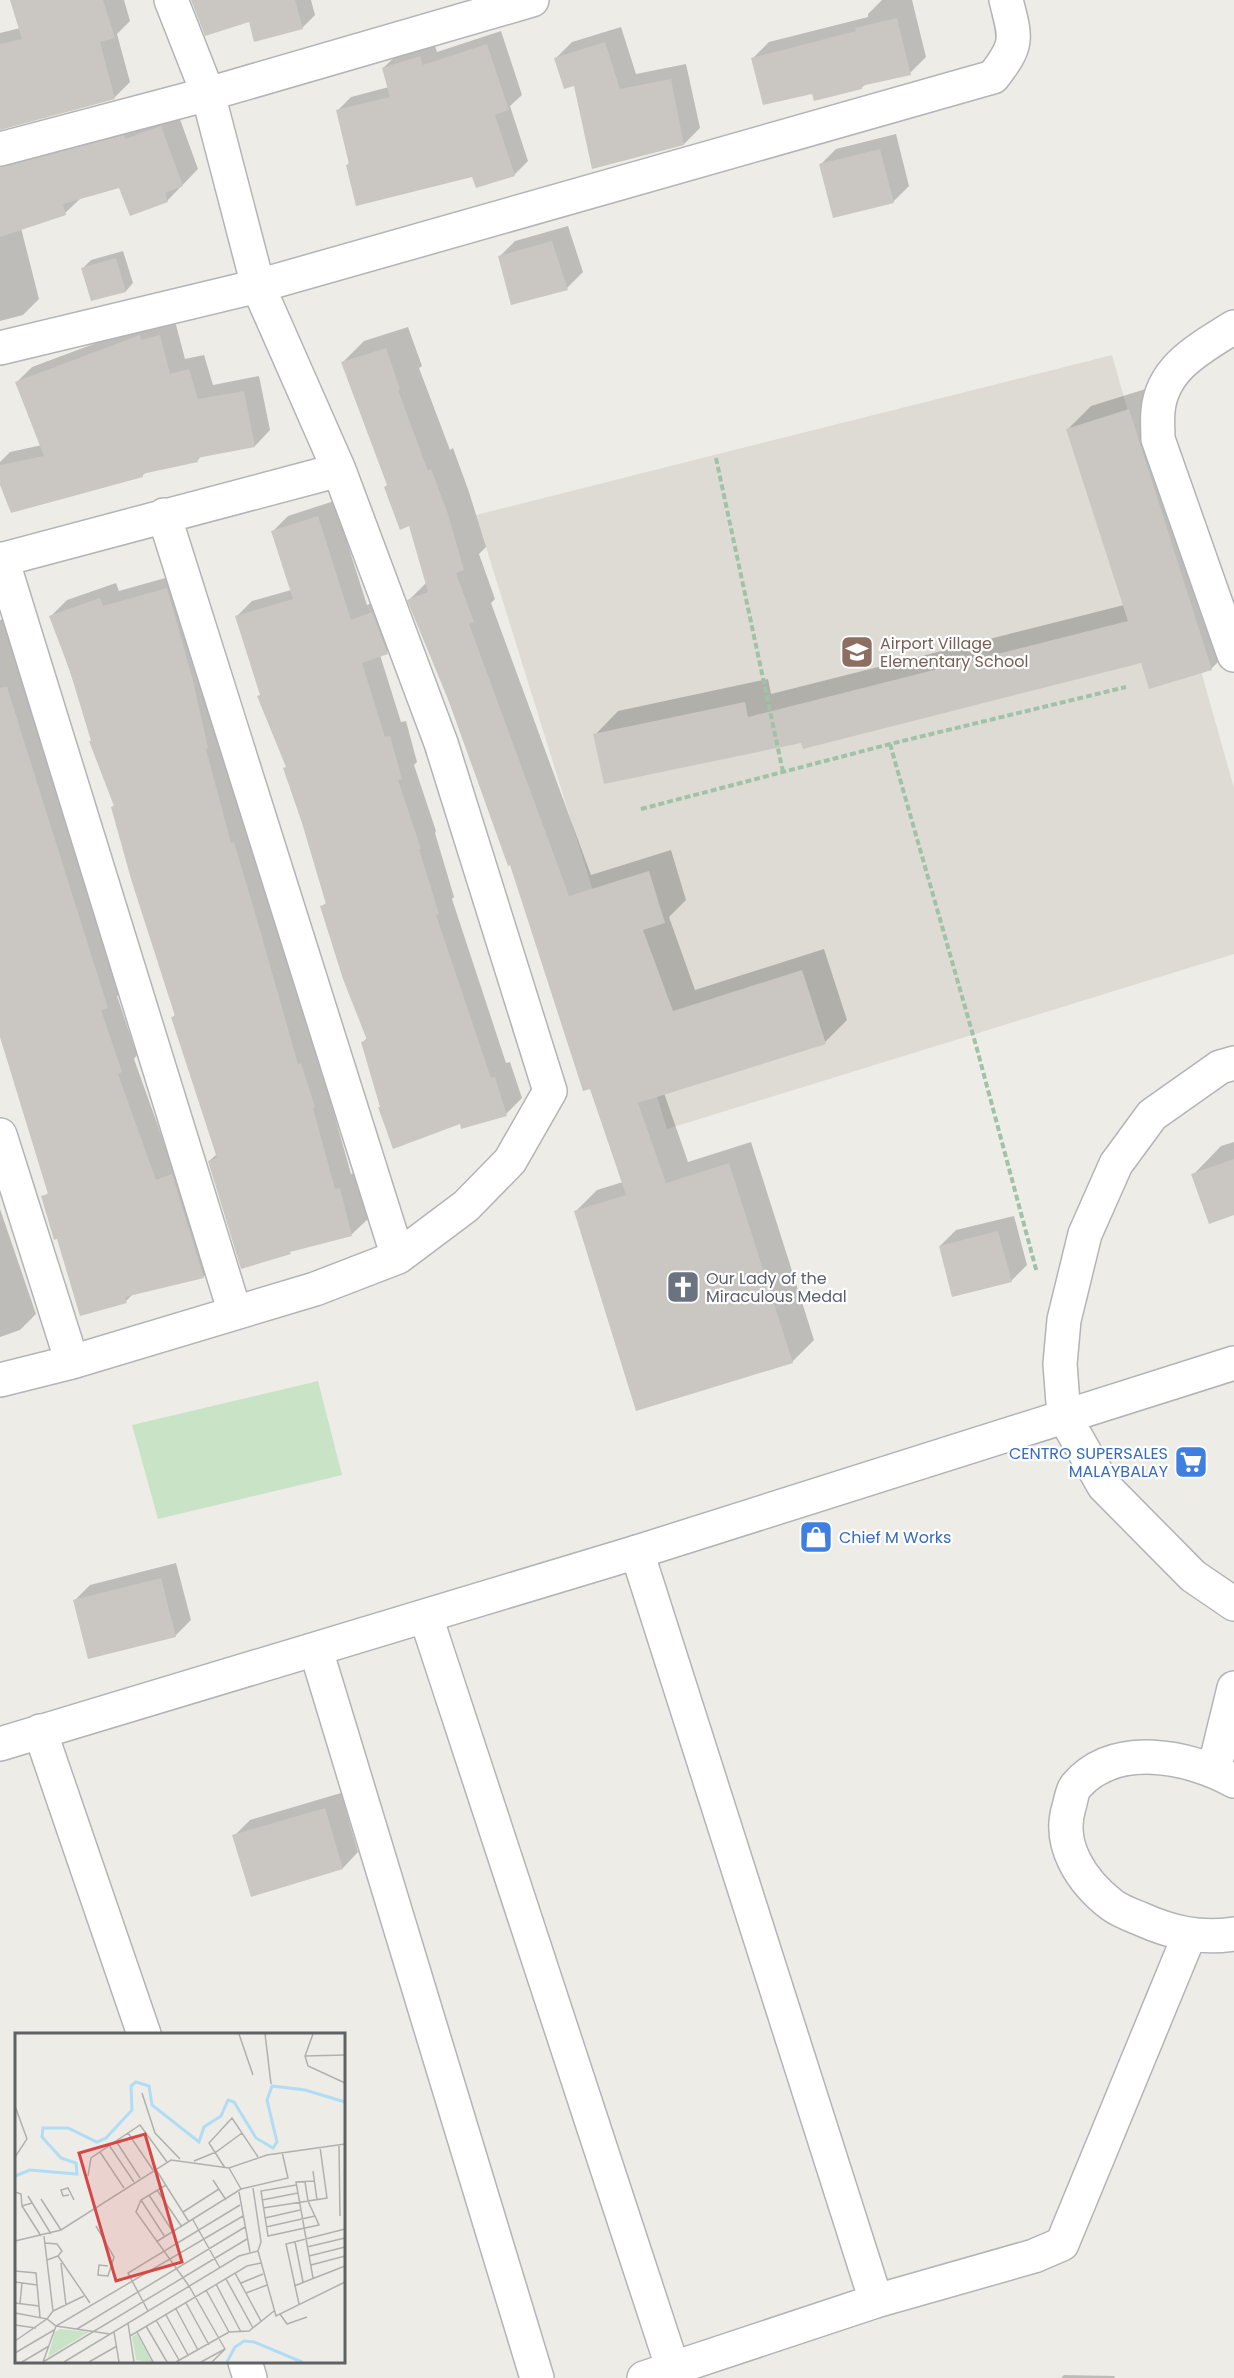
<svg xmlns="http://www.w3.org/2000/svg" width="1234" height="2378" font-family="Poppins,sans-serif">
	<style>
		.education { fill: #dedbd5 }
		.green { fill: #c8e3c6 }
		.shadow { fill: #0003 }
		.building { fill: #cac7c3 }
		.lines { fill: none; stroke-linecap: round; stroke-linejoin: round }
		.street-casing { stroke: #b2b4b7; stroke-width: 36 }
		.secondary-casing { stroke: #b1b4b7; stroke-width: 36 }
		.path { stroke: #a0c3a8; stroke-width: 4; stroke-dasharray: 6 3; stroke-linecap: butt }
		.street { stroke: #fff; stroke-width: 33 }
		.secondary { stroke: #fff; stroke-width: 33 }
		.labels { text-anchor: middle; stroke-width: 4.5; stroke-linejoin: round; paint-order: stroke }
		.education-label { font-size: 16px; fill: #785e54; stroke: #fff; text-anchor: start }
		.worship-label { font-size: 16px; fill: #5b616d; stroke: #fff; text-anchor: start }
		.shop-label { font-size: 16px; fill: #366cbe; stroke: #fff; text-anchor: end }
		.inset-river { fill: none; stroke: #b0dcf5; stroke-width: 3 }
		.inset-road { fill: none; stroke: #b0b1af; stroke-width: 1.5 }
		.view { fill: #d64745; fill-opacity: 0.15; stroke: #d64745; stroke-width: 3 }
		.inset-edge { fill: none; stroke: #5e6265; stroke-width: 3 }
	</style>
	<rect width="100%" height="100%" fill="#eeece7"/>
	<path class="education" d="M1112,355l122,433v166l-567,175 -191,-614z"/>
	<path class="green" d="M318,1381l24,94 -184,44 -26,-94z"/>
	<path class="shadow" d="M11,0h113l6,21 -13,13 13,48 -16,16 -114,30v-95l20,-5z
		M193,0h118l4,15 -13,13 -52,-8z
		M882,0h30l14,57 -16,16 -44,11 -5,4 -48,4 -60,-34 16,-16 99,-25v-3z
		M621,27l15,47 50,-10 14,64 -16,16 -108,-60 -20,-26 16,-16z
		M501,31l21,64 -12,11 18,55 -14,14h-41l-126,-10 3,-3 -13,-51 14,-14 38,-10 -6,-19 14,-13 37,-12 3,9z
		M177,111l21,58 -31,32 -47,-14 -39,11 -16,15 -44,15 18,71 -16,16 -23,6v-160z
		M896,134l13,52 -16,16 -73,-37 16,-16z
		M568,226l15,46 -16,16 -68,-31 16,-16z
		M123,251l10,32 -7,8 -34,8 -9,-31 8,-8z
		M155,321h20l10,38 19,-4 9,30 46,-9 11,54 -15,16 -53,9 -5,6 -51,11 -4,4 -142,4v-18l10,-10 32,-7 -25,-63 15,-15z
		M408,327l14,39 -3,2 31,82 3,-2 16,44 17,55 -7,7 16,45 -4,4 100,272 80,-25 15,50 -17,17 26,73 129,-41 23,71 -22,22 -161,51 24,69 63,-20 63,198 -22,22 -217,-150 22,-22 26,-8 -112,-319 -17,-38 -68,-187 -17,-38 17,-17 -16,-59 -68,-161 22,-22z
		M1152,387l82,259 -23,23 -69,-8 -340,80 -207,-6 23,-24 150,-32 3,15 353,-89 -56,-176 23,-23z
		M334,501l33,104 21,-8 15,39 -16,16 -7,3 21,67 5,-1 11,41 -3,3 22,66 -1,2 19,64 -2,2 54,164 4,-1 12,36 -16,16 -45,8 -80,-16 -18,-64 4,-4 -45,-131 5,-5 -40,-135 -51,-150 16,-16 39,-11 -19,-58 16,-16z
		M183,573l131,476 3,-1 13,42 -2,2 23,82 4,-1 13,46 -16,15 -59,16 -51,18 -33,-107 8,-7 -45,-136 4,-4 -64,-207 3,-3 -64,-188 16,-16 49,-17 3,8z
		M10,617l113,374 -6,5 20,59 -3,4 38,106 16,-6 31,102 -15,15 -70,17 -8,8 -80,-106 3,-3 -49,-163v-409z
		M1234,1142v71l-41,-38 28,-29z
		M0,1209l36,105 -16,16 -20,7z
		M1014,1216l13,49 -16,16 -71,-35 16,-16z
		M176,1563l15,57 -16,16 -101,-35 16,-16z
		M341,1793l17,59 -15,16 -109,-32 16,-16z
		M1064,2375l51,1 -1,2h-53z"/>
	<path class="building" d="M10,0h93l12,38 -15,4 15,57 -115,31v-86l22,-5z
		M191,0h104l8,29 -49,13 -5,-20 -44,14z
		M897,18l14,57 -50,11 1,3 -48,12 -2,-7 -49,11 -12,-47 105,-27 -1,-3z
		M605,42l15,47 51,-10 13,66 -92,24 -18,-83 -10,3 -10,-31z
		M487,44l22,66 -14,5 20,61 -39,12 -4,-11 -116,29 -10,-41 3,-1 -13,-54 54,-13 -8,-29 38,-12 3,9z
		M161,126l22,60 -18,7 3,9 -38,14 -11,-28 -56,16 3,11 -66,22v-70l124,-32 1,4z
		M880,149l14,54 -61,15 -14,-54z
		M552,241l16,49 -57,15 -13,-49z
		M116,258l10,34 -35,9 -10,-33z
		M140,335l1,5 19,-5 10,39 19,-5 9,30 46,-8 11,56 -58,11 1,4 -56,12 1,3 -132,36 -11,-28v-20l44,-9 -29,-74z
		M386,348l14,41 -2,1 30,81 3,-2 17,45 16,56 -8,3 18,49 -5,2 100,272 80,-25 16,52 -22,7 30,81 129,-41 24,74 -188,59 28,80 63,-20 64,200 -157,48 -62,-200 52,-16 -36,-106 -7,2 -73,-226 -2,1 -58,-162 -43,-104 21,-8 -19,-66 -9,4 -16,-43 3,-2 -46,-123z
		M1129,409l83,261 -63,19 -8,-26 -338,86 -2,-6 -197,41 -11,-50 152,-32 3,15 380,-96 -62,-192z
		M318,516l33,104 21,-8 16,42 -26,9 23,74 5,-1 12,43 -4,1 23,69h-2l20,65 -3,1 55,163 4,-1 12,39 -46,13 -1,-5 -67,25 -15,-42h2l-19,-65 6,-2 -24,-61 -23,-73 6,-2 -24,-81 -19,-55 3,-1 -29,-71 3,-1 -25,-79 58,-17 -22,-68z
		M167,588l25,89 16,71 -2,1 25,94 3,-1 24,81 40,141 3,-1 14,44 -2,1 22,81 5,-1 12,48 -62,16 1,2 -50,15 -33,-108 9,-3 -46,-141 4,-1 -44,-137 -20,-72 3,-1 -25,-65h2l-21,-70 -21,-55 51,-18 3,8z
		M7,687l101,321 -7,2 21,62 -4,2 38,106 16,-6 32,104 -79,19 2,6 -47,13 -23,-77 -3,1 -13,-44 7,-2 -48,-157v-349z
		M1234,1159v56l-25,9 -18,-50z
		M998,1231l14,51 -60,15 -13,-51z
		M161,1578l15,59 -88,22 -15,-59z
		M325,1808l18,61 -92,28 -19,-62z"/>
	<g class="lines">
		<defs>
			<path id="street" d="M0,149l208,-55 324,-94
				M1234,327c-33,21 -72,40 -76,84 -1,9 0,19 0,28l76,216
				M0,348l258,-62 735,-209c26,-33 23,-38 13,-77
				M164,515l234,742
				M2,559l233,754
				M0,560l339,-90
				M1234,1063l-14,4 -68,48 -36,49 -31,70 -21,86 -4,44 4,52 40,70 89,90 41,28
				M0,1135l72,227
				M0,1380l72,-18 243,-73 83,-32 68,-51 44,-45 40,-70 -109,-348 -102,-273 -81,-184 -50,-192 -37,-94
				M637,1552l239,749
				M426,1617l247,752
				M316,1650l221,728
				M40,1731l104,303
				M1214,1770l20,-82
				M1234,1781c-45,-25 -119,-40 -158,5 -4,5 -5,14 -7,21 -12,38 13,75 43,98 8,6 19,10 29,14 31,14 59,20 93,15
				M245,2362l5,16
				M644,2378l232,-77 158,-45 28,-12 127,-308"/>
			<path id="secondary" d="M0,1744l637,-192 597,-189"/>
		</defs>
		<use href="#street" class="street-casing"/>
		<use href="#secondary" class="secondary-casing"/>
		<path class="path" d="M716,458l67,314
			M890,744l87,305 60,224
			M641,809l249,-65 236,-57"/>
		<use href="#street" class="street"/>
		<use href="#secondary" class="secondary"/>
	</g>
	<defs>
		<symbol id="school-square" viewBox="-11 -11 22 22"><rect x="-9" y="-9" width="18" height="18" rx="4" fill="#8d6e63" stroke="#fff"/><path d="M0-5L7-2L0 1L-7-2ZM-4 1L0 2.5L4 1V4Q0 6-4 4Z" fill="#fff"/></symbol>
		<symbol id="church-square" viewBox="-11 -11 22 22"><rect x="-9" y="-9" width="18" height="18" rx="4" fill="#6b7280" stroke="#fff"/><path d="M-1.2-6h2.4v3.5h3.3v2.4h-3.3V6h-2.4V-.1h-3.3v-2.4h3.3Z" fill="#fff"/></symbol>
		<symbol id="supermarket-square" viewBox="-11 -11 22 22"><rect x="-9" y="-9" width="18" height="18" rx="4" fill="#3f7fe0" stroke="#fff"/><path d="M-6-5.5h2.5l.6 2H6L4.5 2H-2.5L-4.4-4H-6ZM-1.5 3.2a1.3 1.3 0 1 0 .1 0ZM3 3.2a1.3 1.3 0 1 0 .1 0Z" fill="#fff"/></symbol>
		<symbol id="shop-square" viewBox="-11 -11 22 22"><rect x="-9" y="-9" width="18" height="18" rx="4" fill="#3f7fe0" stroke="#fff"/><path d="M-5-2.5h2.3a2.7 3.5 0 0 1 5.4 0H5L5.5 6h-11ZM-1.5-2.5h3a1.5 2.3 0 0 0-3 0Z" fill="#fff"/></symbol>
	</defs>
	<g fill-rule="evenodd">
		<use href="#school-square" x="838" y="633" width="38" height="38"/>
		<use href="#church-square" x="664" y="1268" width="38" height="38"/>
		<use href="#supermarket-square" x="1172" y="1443" width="38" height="38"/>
		<use href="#shop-square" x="797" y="1518" width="38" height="38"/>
	</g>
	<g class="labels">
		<g class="education-label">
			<text x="880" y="649">Airport Village<tspan x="880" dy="18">Elementary School</tspan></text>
		</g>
		<g class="worship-label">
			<text x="706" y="1284">Our Lady of the<tspan x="706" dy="18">Miraculous Medal</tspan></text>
		</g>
		<g class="shop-label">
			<text x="1168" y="1459">CENTRO SUPERSALES<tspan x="1168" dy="18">MALAYBALAY</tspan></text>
			<text x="839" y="1543" text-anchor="start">Chief M Works</text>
		</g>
	</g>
	<g transform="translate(15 2033)">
		<rect width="330" height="330" fill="#eeece7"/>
		<path d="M45,296l29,3 -41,25 7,-25zM122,301l15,28 -16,-2 -4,-23z" fill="#c8e3c6"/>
		<path class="inset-river" d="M0,143l15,-6 47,4 -1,-11 -15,-5 -19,-21 1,-9h25l29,14 9,-4 26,-28 -1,-24 5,-4 13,4 3,19 47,37 5,-15 17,-11 7,-16 6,2 22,36 17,10 4,-6 -10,-42 5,-14 33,4 40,12M212,329l8,-15 9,-6 10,1 48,20"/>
		<path class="inset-road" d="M224,1l14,41M250,1l6,50M298,1l-8,22 3,10 37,17M290,23l40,-1M127,60l13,40 25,26M0,73l12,33 -12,18M113,100l25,37M101,108l24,37M94,112l25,37M324,112l1,71M85,119l24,36M179,128l22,-9 26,-19M140,135l34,54M210,135l-16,-25 23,-25 26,39M214,135l12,21M298,138l4,29M73,143l3,-18 49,-33 27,37M198,147l13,20M151,152l-25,15 -5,12 53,74 36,63 -13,13M281,152l-35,6 7,45 51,-11 -11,-24 -3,-19M142,157l25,37M0,159l6,2 1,12 10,-3M224,159l11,60M54,162l-6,1 -2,-6 7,-2 6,12M134,162l24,37M13,163l23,38M26,166l20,31M126,167l24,37M247,167l36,-7M7,173l19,30M248,175l64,-10 -7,-51M168,179l36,-23M250,185l35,-8M178,187l27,48M81,193l18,31 -6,19 -10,-1 1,-10 9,1M251,194l49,-11M0,208l46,-11 110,-70 58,8 38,-13 78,-11M141,209l85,-53 47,-11 -6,-26M280,209l8,40M30,210l12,1 5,7 -4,5M292,214l38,-9M243,218l18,65 69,-34M294,223l36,-9M32,227l11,-4 32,47M46,230l5,42M296,232l34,-9M0,238l21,2 4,44M220,240l26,48M298,245l-17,-96 18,-1M211,246l27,49M0,249l22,3M226,250l22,-9M201,251l25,48M279,253l51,-20M191,257l23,42M231,260l21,-8M0,270l24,3M5,270l2,-20M171,270l23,42M284,271l-13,-60 59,-15M161,276l22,41M38,278l31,-15M133,278l-20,-38 112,-68M0,280l32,6 6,-8 -9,-75M265,281l7,10 20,-7M151,282l22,40M141,287l23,40M113,290l6,39M0,292l21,3M131,293l21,36M62,296l168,-102M99,299l5,30M122,299l16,30M115,303l117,-70 14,-3M0,308l32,-22 9,7 54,8M0,320l39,-23M7,329l27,-16M28,329l13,-36 187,-110M28,329l204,-123M49,329l175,-106 19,-5 3,-9 -8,-54M74,329l28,-16M161,329l53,-30 20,-1 25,-20M186,329l24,-13"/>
		<path class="view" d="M130,101l37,128 -66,19 -37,-128z"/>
		<rect width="330" height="330" class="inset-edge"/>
	</g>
</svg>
